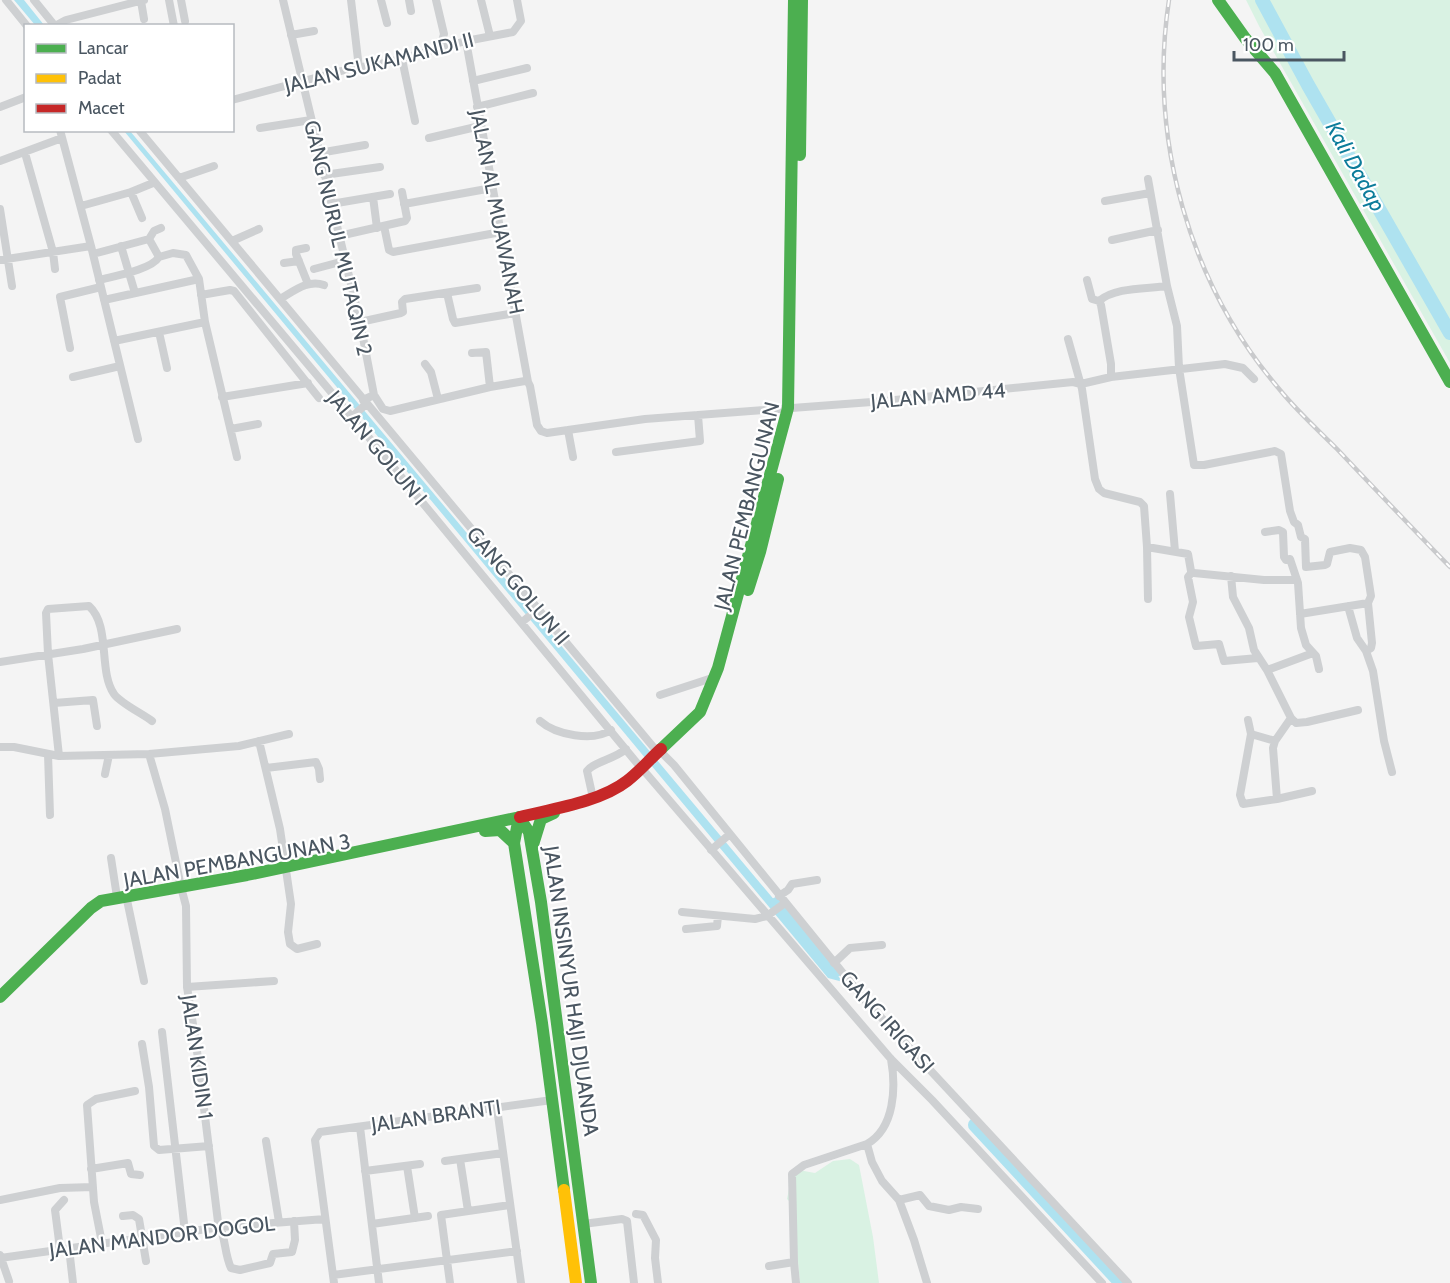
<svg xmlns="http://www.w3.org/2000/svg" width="1450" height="1283" font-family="Cabin,sans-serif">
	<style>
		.green { fill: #d9f2e3 }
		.water { fill: #aee2f0 }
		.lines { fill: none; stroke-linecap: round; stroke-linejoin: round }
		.river { stroke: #aee2f0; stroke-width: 14 }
		.street { stroke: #ced0d2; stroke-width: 8 }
		.fast { stroke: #4caf50; stroke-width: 12 }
		.slow { stroke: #ffc107; stroke-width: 12 }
		.jam { stroke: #c62828; stroke-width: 12 }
		.rail-casing { stroke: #c9cacc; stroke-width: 4.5 }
		.rail { stroke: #fff; stroke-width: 2; stroke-dasharray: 7; stroke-linecap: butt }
		.labels { text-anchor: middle; stroke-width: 4.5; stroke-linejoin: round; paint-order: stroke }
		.street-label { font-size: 21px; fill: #4a5661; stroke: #fff }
		.water-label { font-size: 22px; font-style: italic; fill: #0c7c9b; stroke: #fff }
	</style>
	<rect width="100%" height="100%" fill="#f4f4f4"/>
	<path class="green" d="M1246,0h204v363l-191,-337z
		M850,1159l9,6 14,72 6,46h-79l-7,-78 -6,-6 6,-30 22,4 18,-12z"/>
	<path class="water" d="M14,0h10l20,25h-9z
		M124,131h6l713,851 -15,-4z"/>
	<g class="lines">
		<path class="river" d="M1262,0l46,85 142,248
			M777,904l59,66
			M975,1125l146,158"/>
		<path class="street" d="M6,0l21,26
			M34,0l21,26
			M169,0l5,26
			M181,0l4,21
			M283,0l77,322 14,73
			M351,0l8,68
			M381,0l6,23
			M409,0l2,11
			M436,0l8,34 -2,7 1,7
			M481,0l9,36
			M141,1l3,18
			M55,26l11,-6 78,-20
			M291,35l23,-4
			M466,41l62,341
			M402,59l13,62
			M473,81l54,-13
			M232,100l113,-30 40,-7 81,-22 47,-9 8,-11 -4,-21
			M0,107l26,-10
			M477,107l56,-14
			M260,128l51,-8
			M60,130l31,116 47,193
			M111,130l241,287 289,351
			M139,130l516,619 5,2 14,14 190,234 264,284
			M429,138l51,-12
			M25,153l28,99 2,17
			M319,153l46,-8
			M0,161l62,-23
			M324,175l56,-8
			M179,178l35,-12
			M1148,179l19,107 10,40 2,42 15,97h10l71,-14 6,3 9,57 4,11 4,3 3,12 4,2 1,28 19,-2 2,-1 3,-12 20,-4 11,2 4,7 6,39 -3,7 4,40 -1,5 -5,3
			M131,192l11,26
			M373,197l4,31
			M1105,201l45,-8
			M331,204l59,-10
			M404,204l88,-16
			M81,206l50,-14 22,-9
			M0,209l12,77
			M384,226l5,24 4,2 108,-20
			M339,236l66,-15 2,-3 -5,-26
			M149,239l5,-8 7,-3
			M1112,240l46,-10
			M232,241l27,-12
			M121,246l14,47
			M306,248l-10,2v4l12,30
			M93,254l56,-15 10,18
			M0,260l91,-14
			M284,263l15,-2
			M314,269l30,-8
			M99,280c15,-4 52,-10 60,-23l14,-4 13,2 13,24 6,43 32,135
			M447,293l6,26 2,4 60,-10
			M201,295l29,-5 4,1 85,107
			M280,299c14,-8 28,-20 44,-14
			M104,300l95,-21
			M1099,301c16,-14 47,-12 68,-15
			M360,322l41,-9 2,-1 -1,-10 3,-3 72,-11
			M159,332l8,36
			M1068,339l14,50 13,90 4,10 5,4 36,9 4,4 3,41 41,7 3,17 3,2 70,7h33
			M114,341l91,-19
			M70,348l-10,-51 41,-10
			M472,353l14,-1 4,35
			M425,364l6,8 7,27
			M73,377l47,-11
			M1111,377l114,-13 18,4 11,11
			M1081,384l30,-7v-13l-10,-59 -2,-4 -7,-2 -5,-19
			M222,397l86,-14
			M363,400l11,-5 9,14 7,2 100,-24 35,-6 3,1 2,4 7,39 4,6 6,2 98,-14 240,-18 188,-19 8,2
			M352,417l14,-13
			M231,429l27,-5
			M568,430l5,27
			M616,452l84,-11 -2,-26
			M1170,494l5,57
			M1265,532l14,-2 4,2 1,25 2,3 4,-1 8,24 3,45 5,17 10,11 3,13
			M1147,547l1,52
			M1192,572l-4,5 5,25 -4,15 7,29 23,-2 5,17 34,-3
			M1231,576l2,21 16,31 5,22 13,20 24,48 5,5 11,-1 51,-12
			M1348,606l9,32 9,13 7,20 11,70 8,31
			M1300,614l68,-11
			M522,622l15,-12
			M0,662l83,-13 94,-20
			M1267,670l46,-17
			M660,695l49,-16 5,1
			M54,703l39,-3 4,26
			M1248,720l3,14
			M540,721c16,14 53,21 71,9
			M259,741l21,88 11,75 -3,28 2,12 7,5 20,-5
			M1275,741l-24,-7 -11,61 3,9 34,-5 35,-8
			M0,747h14l45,9 90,-2 90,-8 50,-12
			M48,754l2,61
			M149,754l16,55 16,78 5,19 1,81 9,56 22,179c8,15 6,31 13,46l9,2 30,-7 3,-9 19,-2 3,-12 -1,-19
			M59,756l-11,-102 -2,-41 2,-4 41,-3c22,20 9,65 25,88 6,9 29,20 38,27
			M266,768l50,-6 3,7 1,10
			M645,772l246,287 41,41 170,183
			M105,774l4,-19
			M593,798l-6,-27c6,-9 28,-12 39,-22
			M1277,799l-4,-51 2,-7 16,-23
			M711,850l19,-16
			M111,858l6,39
			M779,896l9,-6 4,-6 25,-4
			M127,900l17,81
			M682,912l73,7 12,-3 18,-13
			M686,929l31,-3 1,-10
			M834,963l16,-15 32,-3
			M187,987l87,-6
			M162,1032l23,200
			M142,1044l7,43 5,59 5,4 50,-4
			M497,1108l24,175
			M360,1127l19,156
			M266,1141l13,81
			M867,1144l5,18 10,19 17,19 15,40 13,43
			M460,1159l8,52
			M445,1161l58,-8
			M407,1166l8,52
			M91,1169l37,-6 3,11 9,1
			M365,1171l55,-7
			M0,1200l60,-12 33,-1
			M899,1200l21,-5 9,11 20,4 12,-3 17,2
			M636,1214l7,1 13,25 -1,18 3,25
			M123,1216l10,-1 6,4 7,42
			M372,1224l56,-8
			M583,1224l39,-5 5,2 7,62
			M102,1243l-8,-41 -7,-97 9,-6 39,-8
			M69,1248l4,35
			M60,1249l-5,-39 9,-10
			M0,1255l9,26
			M0,1258l221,-31 104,-8
			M769,1266l25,-4
			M333,1275l184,-24
			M334,1283l-19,-143 5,-8 232,-32
			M450,1283l-9,-68 69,-10
			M796,1283l-2,-21 -2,-88 12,-9 63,-21c28,-16 29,-57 24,-85"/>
		<path class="fast" d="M1218,0l27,38 30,35 175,309
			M800,155l2,-155
			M748,590l12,-38 18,-73
			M661,749l39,-37 18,-44 70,-260 6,-408
			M519,817l10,15 12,70 50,381
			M519,817l-5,26 28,180 22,167
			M485,831l15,-1 14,13
			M532,848l9,-29 13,-6
			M0,997l91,-89 10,-7 146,-26 273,-58"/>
		<path class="slow" d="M564,1190l12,93"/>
		<path class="jam" d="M520,817c32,-8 80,-15 107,-36 12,-9 23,-22 34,-32"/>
		<defs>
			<path id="rail" d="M1169,0c-21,138 20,284 111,390 17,21 38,40 57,59 37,39 75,79 113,118"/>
		</defs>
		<use href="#rail" class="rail-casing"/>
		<use href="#rail" class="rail"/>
	</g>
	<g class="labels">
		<g class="street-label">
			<text transform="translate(379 63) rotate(-14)" y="7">JALAN SUKAMANDI II</text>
			<text transform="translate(497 212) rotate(79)" y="7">JALAN AL MUAWANAH</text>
			<text transform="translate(338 238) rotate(77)" y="7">GANG NURUL MUTAQIN 2</text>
			<text transform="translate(938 396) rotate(-5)" y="7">JALAN AMD 44</text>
			<text transform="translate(377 448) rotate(50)" y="7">JALAN GOLUN I</text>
			<text transform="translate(747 506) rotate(-76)" y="7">JALAN PEMBANGUNAN</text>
			<text transform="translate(518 586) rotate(50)" y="7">GANG GOLUN II</text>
			<text transform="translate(237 861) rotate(-10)" y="7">JALAN PEMBANGUNAN 3</text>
			<text transform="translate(571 991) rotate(82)" y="7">JALAN INSINYUR HAJI DJUANDA</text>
			<text transform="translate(887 1022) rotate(48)" y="7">GANG IRIGASI</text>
			<text transform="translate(197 1057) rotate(82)" y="7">JALAN KIDIN 1</text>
			<text transform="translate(436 1116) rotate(-8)" y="7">JALAN BRANTI</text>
			<text transform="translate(162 1237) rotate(-7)" y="7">JALAN MANDOR DOGOL</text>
		</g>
		<g class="water-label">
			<text transform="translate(1356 166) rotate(61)" y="8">Kali Dadap</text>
		</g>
	</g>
	<rect x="24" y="24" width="210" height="108" fill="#ffffff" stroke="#b7bbc0" stroke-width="1.5"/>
	<rect x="36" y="44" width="30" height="9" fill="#4caf50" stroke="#b7bbc0" stroke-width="1.5"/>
	<text x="78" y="54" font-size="18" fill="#4a5661">Lancar</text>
	<rect x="36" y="74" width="30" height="9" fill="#ffc107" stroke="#b7bbc0" stroke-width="1.5"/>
	<text x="78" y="84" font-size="18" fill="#4a5661">Padat</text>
	<rect x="36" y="104" width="30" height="9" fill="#c62828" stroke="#b7bbc0" stroke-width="1.5"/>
	<text x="78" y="114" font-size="18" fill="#4a5661">Macet</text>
	<path d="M1234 51v9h110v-9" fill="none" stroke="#4a5661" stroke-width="3"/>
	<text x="1243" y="51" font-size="18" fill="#4a5661" stroke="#ffffff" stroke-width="4.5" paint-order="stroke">100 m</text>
</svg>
